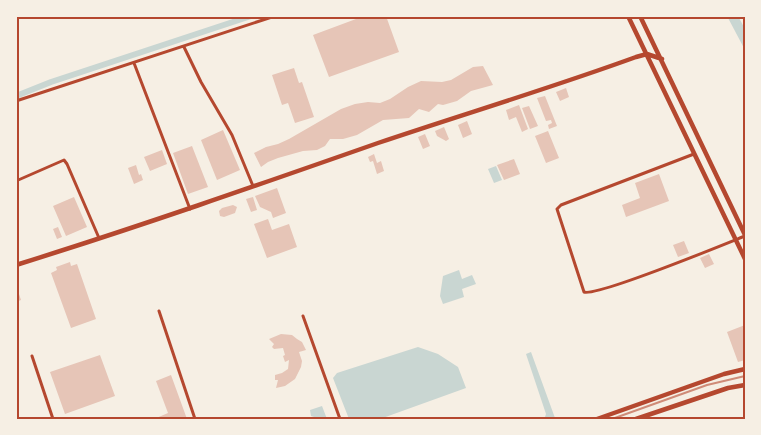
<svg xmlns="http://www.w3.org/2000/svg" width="761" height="435" font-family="Cabin,sans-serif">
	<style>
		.water { fill: #c9d6d2 }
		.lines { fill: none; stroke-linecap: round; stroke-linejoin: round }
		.canal { stroke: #c9d6d2; stroke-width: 6 }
		.building { fill: #e6c5b7 }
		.minor { stroke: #b5482f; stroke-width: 3 }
		.tertiary { stroke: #b5482f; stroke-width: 4.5 }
		.secondary { stroke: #b5482f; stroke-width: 4.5 }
		.rail { stroke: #cf8b77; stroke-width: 2 }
		.neatline { fill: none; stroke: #b5482f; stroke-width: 2 }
	</style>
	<rect width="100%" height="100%" fill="#f6efe4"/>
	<path class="water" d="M727,16h11l7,13v21z
		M496,166l6,14 -8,3 -6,-14z
		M459,270l3,9 10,-4 4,9 -14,5 2,8 -21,7 -3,-8 3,-20z
		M418,347l20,7 20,13 8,21 -86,31h-31l-16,-41 4,-5z
		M531,352l24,66v1h-15l5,-2 1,-3 -20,-60z
		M322,406l5,13h-12l-1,-2 -3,-1 -1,-6z"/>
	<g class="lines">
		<path class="canal" d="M16,96l35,-14 200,-66"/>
	</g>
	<path class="building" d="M364,16h22l13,36 -70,25 -16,-42z
		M483,66l10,19 -22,6 -14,10 -14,4 -5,-1 -9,8 -10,-3 -10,9 -26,2 -26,15 -14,4h-13l-5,7 -8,4 -14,1 -25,7 -10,4 -7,5 -7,-14 12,-6 12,-3 11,-5 52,-30 14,-5 13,-2 12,1 10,-4 18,-12 13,-6 21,1 9,-2 22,-13z
		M294,68l5,15 3,-1 12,35 -19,6 -7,-20 -6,2 -10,-30z
		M566,88l3,9 -9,4 -4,-9z
		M545,96l12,30 -8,3 -1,-4 4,-2 -1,-3 -5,1 -9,-23z
		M519,105l9,24 -6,3 -6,-15 -7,3 -3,-10z
		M529,106l9,20 -8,3 -8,-21z
		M467,121l5,13 -9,4 -5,-13z
		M444,127l5,12 -3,2 -9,-5 -2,-5z
		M223,130l17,40 -23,10 -16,-40z
		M548,131l11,27 -13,5 -11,-27z
		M425,134l5,12 -7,3 -5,-12z
		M192,146l16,41 -20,7 -15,-41z
		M162,150l5,14 -17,7 -6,-14z
		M374,154l3,9 4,-2 3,10 -7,3 -4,-13 -3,1 -2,-5z
		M514,159l6,15 -16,6 -7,-15z
		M136,165l3,10 2,-1 2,6 -9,4 -6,-16z
		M659,174l10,27 -43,16 -4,-12 18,-7 -5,-15z
		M277,188l9,25 -13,5 -2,-6 -11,-5 -5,-11z
		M74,197l13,30 -21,9 -13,-30z
		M253,197l4,13 -6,2 -5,-13z
		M233,205l4,2 -2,6 -11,4 -4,-1 -1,-5 3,-3z
		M268,219l4,11 17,-6 8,23 -30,11 -13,-34z
		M58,227l4,10 -5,2 -4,-10z
		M684,241l5,12 -11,4 -5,-12z
		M709,254l5,10 -9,4 -5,-10z
		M70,262l1,4 6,-2 19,55 -25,9 -20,-55 6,-3 -1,-3z
		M16,285l5,15 -5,2z
		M745,325v35l-7,2 -11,-30z
		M281,334l11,1 5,4 5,3 4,8 -7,2 3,9 -1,6 -6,12 -10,7 -9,2 2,-8h-3v-5l7,-2 6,-4 1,-9 -4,2 -2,-6 2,-1 -2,-7 -9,1 -2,-2 2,-3 -5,-5z
		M100,355l15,41 -50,18 -15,-42z
		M171,375l16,44h-33l14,-6 -12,-32z"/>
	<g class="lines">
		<path class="minor" d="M184,47l17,35 31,53 21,51
			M134,63l56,146
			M16,101l259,-85
			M694,154l-133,51 -4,4 27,83c12,5 141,-48 161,-56
			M16,181l48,-21 3,4 32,74
			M159,311l36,108
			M303,316l37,103
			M32,356l21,63"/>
		<path class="tertiary" d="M628,16l117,243
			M640,16l105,219
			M16,265c122,-38 242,-80 362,-122 86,-29 173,-55 258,-86l11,-3 15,5"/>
		<path class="secondary" d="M597,419l127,-45 21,-5
			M636,419l92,-31 17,-3"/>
		<path class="rail" d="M612,419l95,-34 38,-9"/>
	</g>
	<rect width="761" height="435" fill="none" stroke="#f6efe4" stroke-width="35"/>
	<rect x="18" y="18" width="726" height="400" class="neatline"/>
</svg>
